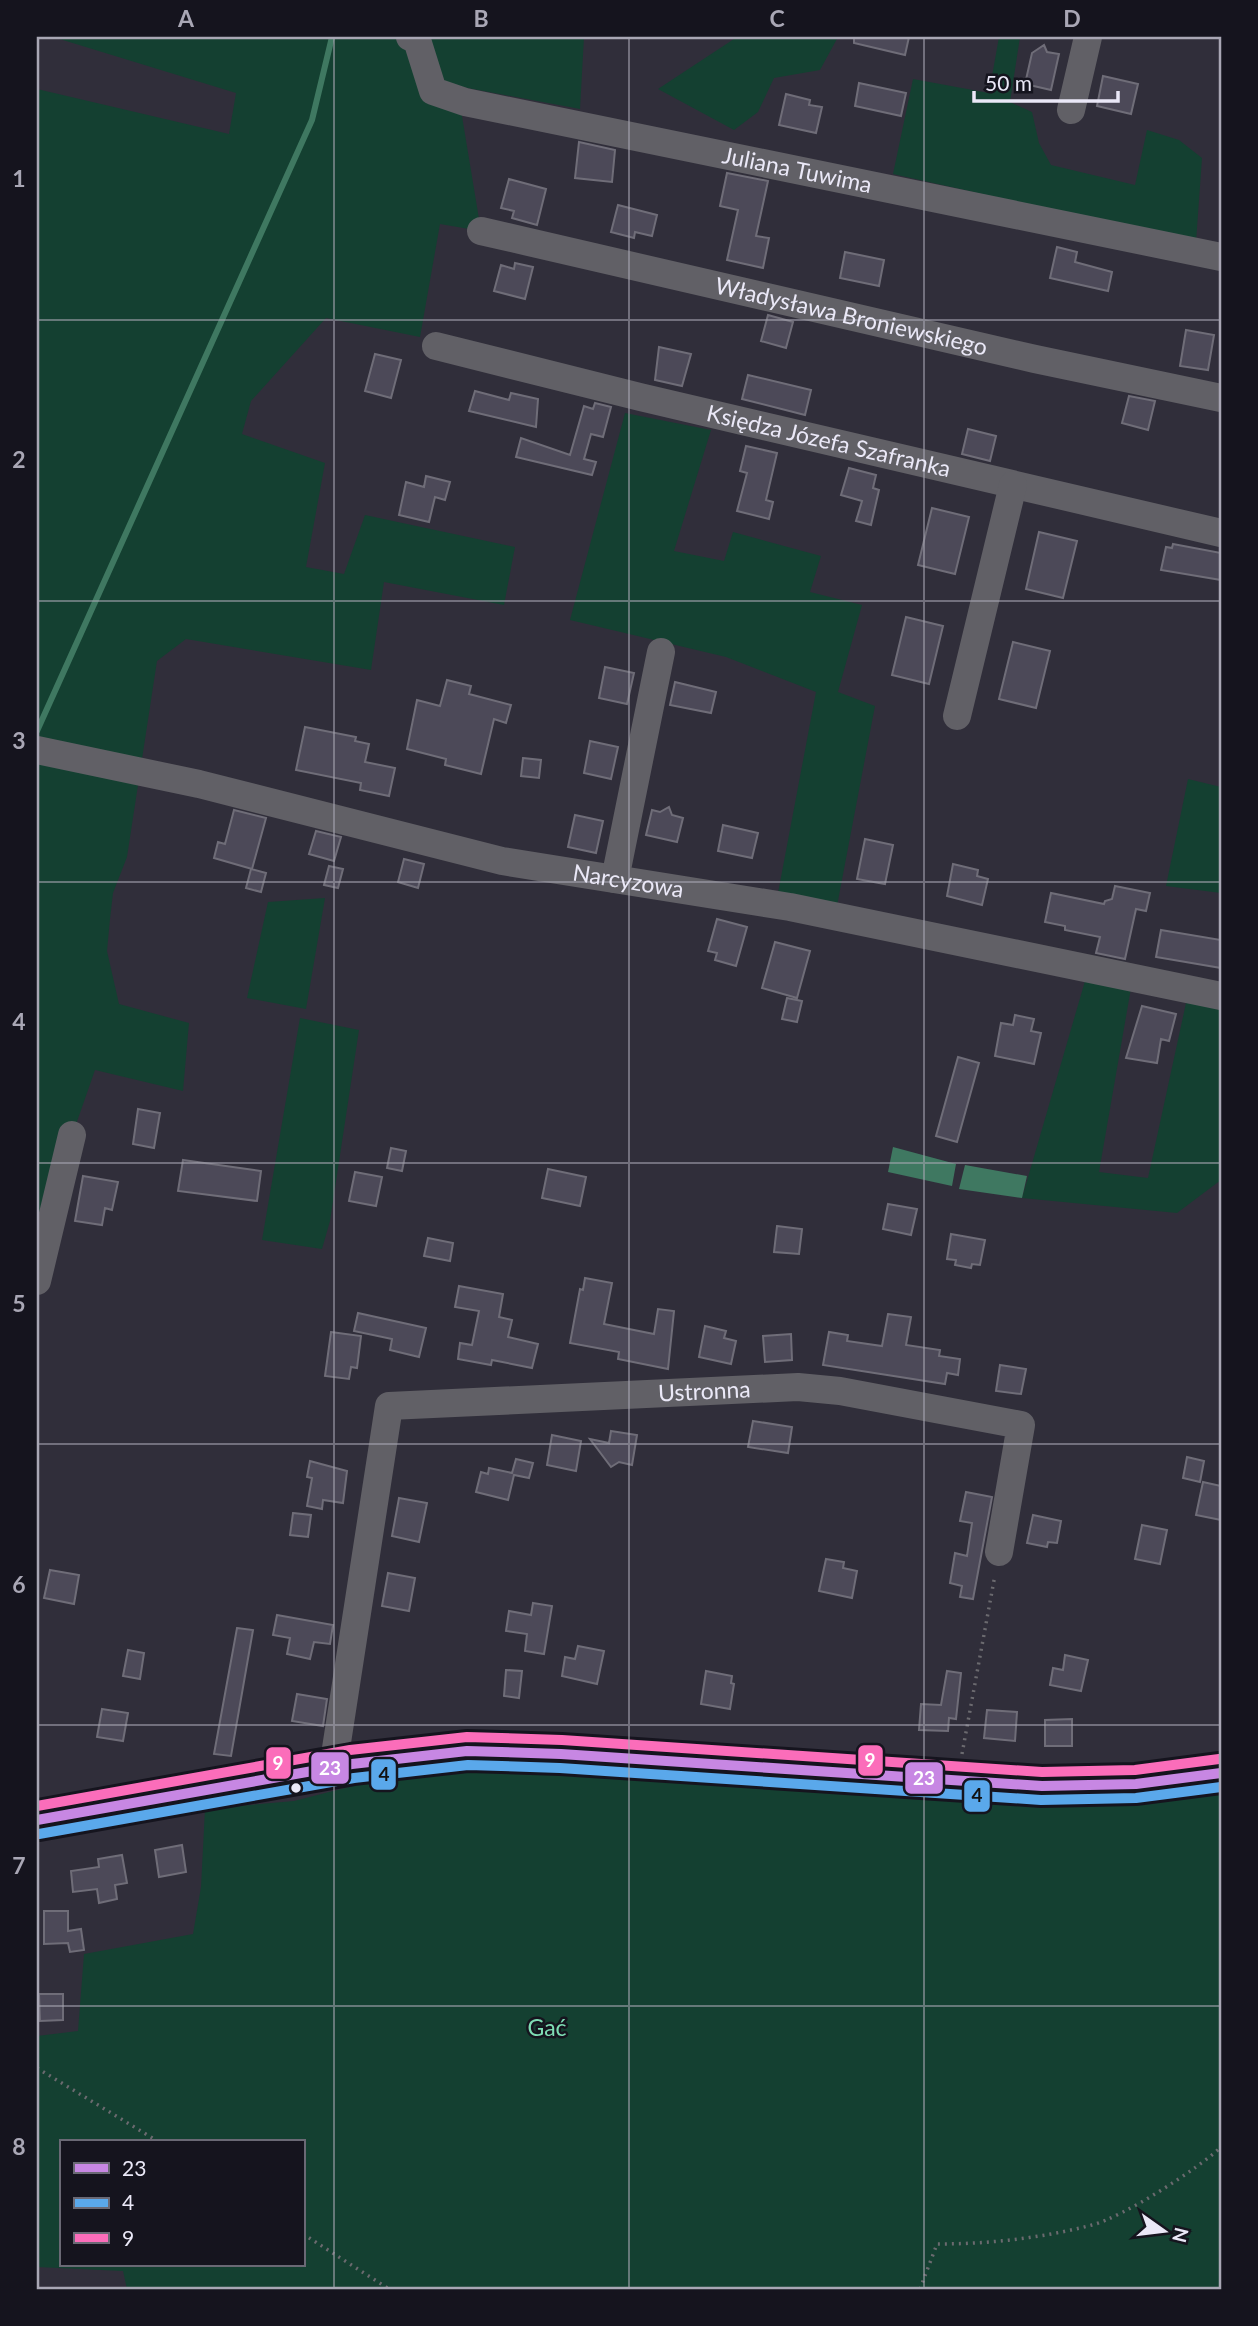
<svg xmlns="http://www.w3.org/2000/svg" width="1258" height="2326" font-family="Lato,sans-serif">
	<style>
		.green { fill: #144031; fill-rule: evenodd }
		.water { fill: #3f7861 }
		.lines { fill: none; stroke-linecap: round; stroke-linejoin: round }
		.stream { stroke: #3f7861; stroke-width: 6 }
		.building { fill: #4c4958; stroke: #6f6d78; stroke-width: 2 }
		.path { stroke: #6b6a6f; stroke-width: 3.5; stroke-dasharray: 2 5; stroke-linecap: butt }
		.minor { stroke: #616066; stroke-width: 28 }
		.major { stroke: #6c6a71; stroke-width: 35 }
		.bus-1-casing { stroke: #15141e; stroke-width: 16 }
		.bus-2-casing { stroke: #15141e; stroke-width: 16 }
		.bus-3-casing { stroke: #15141e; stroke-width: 16 }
		.bus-1 { stroke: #c787e3; stroke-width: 10 }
		.bus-2 { stroke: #5aa8eb; stroke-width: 10 }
		.bus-3 { stroke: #fb6dba; stroke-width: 10 }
		.grid { fill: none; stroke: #a9a7b5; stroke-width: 2; stroke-opacity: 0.55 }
		.bus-dot { fill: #eae8f7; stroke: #15141e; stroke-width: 2.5 }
		.labels { text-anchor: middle; stroke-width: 5; stroke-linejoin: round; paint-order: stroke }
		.street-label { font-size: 23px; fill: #eae8f7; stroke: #15141e }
		.park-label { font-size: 23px; fill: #7eddb4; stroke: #15141e }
		.line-badge { stroke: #15141e; stroke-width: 2.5 }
		.badge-label { font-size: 19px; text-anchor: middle; font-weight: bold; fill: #fff }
		.pale-badge-label { font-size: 19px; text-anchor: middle; font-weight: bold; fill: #111 }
		.neatline { fill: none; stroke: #a9a7b5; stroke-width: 2.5 }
		.grid-label { font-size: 23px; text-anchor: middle; font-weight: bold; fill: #a9a7b5 }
	</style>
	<rect width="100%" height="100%" fill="#302e3a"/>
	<path class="green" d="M53,37h531l-4,72 -123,-23 24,145 -41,-7 -20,113 -94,-19 -75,83 -9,33 83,29 -19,104 38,7 21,-59 150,32 -11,58 -120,-23 -13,88 -185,-31 -29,22 -30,196 -14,36 -3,26 -3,32 12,53 70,19 -6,68 -88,-21 -58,166v-1147l192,45 7,-41z
		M737,37h101l-18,33 -46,8 -16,34 -24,18 -76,-41z
		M999,37h21l-10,65 22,10 7,31 12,22 84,20 12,-55 32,10 23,18 -6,84 -303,-68 20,-95 76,14z
		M625,413l86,17 -37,121 50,10 9,-29 88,24 -11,36 52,13 -24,87 37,14 -38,200 -59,-13 38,-201 -90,-35 -156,-37z
		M1188,779l33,8v106l-55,-7z
		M325,898l-19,111 -59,-11 21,-96z
		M1085,981l46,7 -32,184 49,6 38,-175 35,5v172l-44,33 -155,-15z
		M300,1018l59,12 -29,191 -8,28 -60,-9z
		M504,1764l498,35 132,4 87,-11v497h-1094l-4,-18 -86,-4v-231l41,-5 6,-77 109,-20 8,-47 4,-78 89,-8 98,-25zM61,2142h242v123h-242z"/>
	<path class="water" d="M893,1147l63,17 -4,22 -64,-14z
		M965,1165l62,11 -5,22 -63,-9z"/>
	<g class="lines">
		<path class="stream" d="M37,731l275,-611 20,-83"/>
	</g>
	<path class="building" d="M854,37h55l-4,18 -51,-12z
		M1044,45l3,7 12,2 -8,36 -26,-6 7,-31z
		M1103,76l35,8 -7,30 -34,-8z
		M859,83l47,10 -5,23 -46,-10z
		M786,94l24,6 -1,5 13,2 -6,26 -37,-8z
		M579,142l36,8 -3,32 -37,-4z
		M727,173l41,8 -12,55 13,2 -6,30 -36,-8 11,-50 -18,-4z
		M509,179l37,10 -9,36 -25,-7 2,-7 -13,-3z
		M618,205l39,10 -5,21 -17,-4 -1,6 -23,-6z
		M1057,247l20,5 -2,10 37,10 -4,19 -58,-13z
		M845,252l39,8 -5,26 -39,-8z
		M515,263l18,4 -8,32 -31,-8 7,-26 13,4z
		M768,315l25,7 -7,26 -25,-7z
		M1186,330l28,5 -6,35 -28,-4z
		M659,347l32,7 -9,32 -27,-6z
		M375,354l26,6 -10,38 -26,-7z
		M748,375l63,15 -6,25 -63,-16z
		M475,391l34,9 2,-7 27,6 -2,28 -67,-16z
		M1129,396l26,5 -7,29 -26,-7z
		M595,403l16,4 -8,30 -12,-3 -7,25 12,3 -4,13 -76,-18 5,-19 49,17 14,-49 9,3z
		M968,429l28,7 -6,25 -28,-7z
		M746,446l31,7 -11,47 7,2 -4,17 -32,-8 10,-38 -7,-2z
		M849,468l27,7 -3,13 6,2 -8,35 -15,-4 6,-20 -21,-6z
		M426,476l24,6 -5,18 -10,-3 -6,25 -30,-7 7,-33 18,5z
		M932,508l37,9 -14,57 -37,-9z
		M1039,532l38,9 -14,57 -37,-9z
		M1173,544l48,9v27l-60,-10 5,-23 6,1z
		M906,617l37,9 -14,58 -37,-9z
		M1013,642l37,9 -14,57 -37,-9z
		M605,667l29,6 -7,31 -28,-6z
		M447,680l24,6 -2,8 42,11 -5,18 -12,-4 -13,55 -36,-9 1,-6 -39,-10 10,-49 23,6z
		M675,682l41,10 -5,21 -41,-8z
		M305,727l51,10 -1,4 14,3 -4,18 30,6 -6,28 -29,-6 1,-7 -65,-13z
		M590,741l28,6 -7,32 -27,-6z
		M523,758l18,2 -2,18 -18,-2z
		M669,807l3,8 11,3 -6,24 -31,-7 6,-25 8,2z
		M234,810l32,8 -14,51 -38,-11 4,-16 7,2z
		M575,815l28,6 -7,32 -28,-6z
		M723,825l35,8 -6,25 -34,-7z
		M316,831l25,6 -7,24 -25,-7z
		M865,839l28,6 -8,39 -28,-5z
		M404,859l20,5 -6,24 -20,-6z
		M953,864l25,6 -1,6 11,3 -6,26 -35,-9z
		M329,866l14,3 -5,19 -14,-3z
		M251,869l15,4 -5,19 -15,-4z
		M1115,886l35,7 -4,18 -10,-2 -11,50 -29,-6 4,-16 -35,-7v-4l-20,-4 6,-29 53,11 1,-3 7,-2z
		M717,919l30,8 -11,39 -21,-6 2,-7 -9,-2z
		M1161,930l60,10v28l-65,-11z
		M775,942l35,9 -13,47 -35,-10z
		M787,998l15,3 -5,21 -15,-3z
		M1142,1006l34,8 -7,27 -8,-2 -4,24 -31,-5z
		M1015,1015l19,4 -3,12 10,2 -7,31 -39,-8 6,-33 12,2z
		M958,1057l21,6 -22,79 -21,-6z
		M138,1109l22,4 -6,35 -21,-4z
		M391,1148l15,3 -4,20 -15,-3z
		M183,1160l78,11 -4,30 -79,-10z
		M548,1169l38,8 -6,29 -38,-8z
		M355,1172l27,5 -6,29 -27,-5z
		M83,1176l35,6 -6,28 -7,-2 -3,17 -27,-4z
		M888,1204l29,5 -6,26 -28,-6z
		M777,1226l25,3 -3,25 -25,-2z
		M951,1234l34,6 -5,25 -8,-1 -1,4 -16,-3 1,-5 -9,-1z
		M428,1238l25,5 -3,18 -26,-5z
		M585,1278l27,5 -8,41 50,10 4,-25 16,2 -6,58 -50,-10 1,-7 -49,-9 10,-54 3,1z
		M459,1286l44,8 -4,23 13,3 -4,17 30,7 -6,24 -40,-8 -1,5 -33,-6 2,-16 12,2 7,-34 -24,-4z
		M358,1313l68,15 -7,29 -29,-7 2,-11 -38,-8z
		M888,1314l23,3 -5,28 34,5 -1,6 21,3 -2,16 -11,-2 -2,11 -122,-19 6,-33 19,3 -1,6 35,5z
		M705,1326l21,5 -2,7 12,3 -5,23 -32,-7z
		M331,1332l30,4 -4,32 -6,-1 -2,12 -24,-3z
		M791,1334l1,26 -27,2 -2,-26z
		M1000,1365l26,4 -5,25 -25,-3z
		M753,1421l39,6 -4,26 -40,-6z
		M611,1431l26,4 -5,30 -13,-3 -8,5 -21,-28 19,4z
		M552,1435l29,6 -5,30 -29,-6z
		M1187,1457l17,4 -4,21 -17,-4z
		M516,1459l17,4 -4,15 -15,-3 -6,25 -32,-8 5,-20 7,2 1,-6 23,5z
		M310,1461l37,10 -4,32 -20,-3 -1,9 -15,-3 5,-28 -5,-1z
		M1203,1482l18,4v34l-25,-5z
		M966,1492l26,5 -19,102 -13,-2 2,-11 -12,-3 5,-30 12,3 5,-33 -12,-2z
		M399,1498l28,5 -8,39 -27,-6z
		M293,1513l18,2 -3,22 -18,-2z
		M1033,1515l28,6 -4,22 -9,-1 -1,5 -20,-4z
		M1142,1525l25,5 -7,34 -25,-5z
		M826,1559l18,3 -1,6 14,3 -5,27 -33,-7z
		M50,1570l29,5 -5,29 -30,-6z
		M388,1573l27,5 -6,33 -27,-5z
		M533,1603l19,3 -8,48 -19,-3 2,-17 -21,-3 3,-20 22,4z
		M277,1615l56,10 -3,19 -16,-2 -4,17 -23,-5 3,-16 -17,-3z
		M237,1628l16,2 -22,126 -17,-2z
		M578,1646l26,5 -7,33 -35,-8 3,-19 10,2z
		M128,1650l16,3 -4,26 -17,-3z
		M1065,1655l23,5 -7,31 -31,-6 3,-17 10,2z
		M506,1670l16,1 -3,27 -15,-2z
		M706,1671l26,5 -1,7 3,1 -4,25 -29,-5z
		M947,1671l14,2 -5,46 -7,-1 -1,13 -29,-1 2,-26 20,1z
		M297,1694l30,5 -4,27 -31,-5z
		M102,1709l26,4 -5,28 -26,-4z
		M987,1710l30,2 -2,29 -31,-3z
		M1072,1719v27h-27v-26z
		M182,1845l4,27 -27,5 -4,-27z
		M122,1855l5,28 -12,2 2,14 -18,4 -2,-14 -24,3 -2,-21 28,-4 -1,-8z
		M44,1911h24v20l13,-2 3,21 -14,2 -2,-9 -24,1z
		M39,1994h24v26l-23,1z"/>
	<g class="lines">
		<path class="path" d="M962,1754l33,-179
			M37,2068l122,74
			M303,2234l86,55
			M920,2289l17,-45c52,0 105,-6 155,-19 31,-8 106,-56 129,-78"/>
		<g class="minor">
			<path id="s1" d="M410,37l7,3 16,51 32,11 756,155"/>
			<path d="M1071,110l17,-73"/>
			<path id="s2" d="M481,231l554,128 186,39"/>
			<path id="s3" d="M436,346l204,51 581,136"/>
			<path d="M957,716l56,-231"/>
			<path id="s4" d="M37,750l162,34 303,77 288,46 431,89"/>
			<path d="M615,879l46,-227"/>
			<path d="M37,1281l35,-146"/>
			<path id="s5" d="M333,1768l56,-362 409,-19 42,4 181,34 -22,127"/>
		</g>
		<path class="major" d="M37,1820l315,-56 115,-13 94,3 481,32 94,-2 85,-11"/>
		<defs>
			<path id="bus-1" d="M37,1820l315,-56 115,-13 94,3 481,32 94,-2 85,-11"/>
			<path id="bus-2" d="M39,1834l315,-56 114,-13 92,3 481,32 95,-2 85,-11"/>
			<path id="bus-3" d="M37,1806l313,-56 117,-13 95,3 480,32 93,-2 84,-11"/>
		</defs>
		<use href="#bus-1" class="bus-1-casing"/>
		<use href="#bus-2" class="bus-2-casing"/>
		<use href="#bus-3" class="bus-3-casing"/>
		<use href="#bus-1" class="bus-1"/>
		<use href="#bus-2" class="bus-2"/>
		<use href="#bus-3" class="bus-3"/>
	</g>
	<path class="grid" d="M334,37v2252M629,37v2252M924,37v2252M37,320h1184M37,601h1184M37,882h1184M37,1163h1184M37,1444h1184M37,1725h1184M37,2006h1184"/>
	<circle class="bus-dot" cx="296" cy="1788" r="6"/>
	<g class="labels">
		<g class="street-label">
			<text dy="8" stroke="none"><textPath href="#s1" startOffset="434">Juliana Tuwima</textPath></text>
			<text dy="8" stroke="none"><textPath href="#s2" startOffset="380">Władysława Broniewskiego</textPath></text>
			<text dy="8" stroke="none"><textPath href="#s3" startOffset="404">Księdza Józefa Szafranka</textPath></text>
			<text dy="8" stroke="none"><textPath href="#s4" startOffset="606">Narcyzowa</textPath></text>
			<text dy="8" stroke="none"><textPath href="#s5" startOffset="682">Ustronna</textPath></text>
		</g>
		<g class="park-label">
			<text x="547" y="2036">Gać</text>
		</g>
	</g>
	<g class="line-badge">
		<rect x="857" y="1744" width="27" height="33" rx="7" fill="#fb6dba"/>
		<rect x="265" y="1746" width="27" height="34" rx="7" fill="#fb6dba"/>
		<rect x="310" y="1751" width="40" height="34" rx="7" fill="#c787e3"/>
		<rect x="370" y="1758" width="27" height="33" rx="7" fill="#5aa8eb"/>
		<rect x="904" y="1761" width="40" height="34" rx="7" fill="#c787e3"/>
		<rect x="963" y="1779" width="28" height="34" rx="7" fill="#5aa8eb"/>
	</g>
	<g class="badge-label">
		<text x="870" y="1767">9</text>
		<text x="278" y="1770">9</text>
		<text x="330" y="1775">23</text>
		<text x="924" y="1785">23</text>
	</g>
	<g class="pale-badge-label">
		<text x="384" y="1781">4</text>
		<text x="977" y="1802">4</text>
	</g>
	<rect width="1258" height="2326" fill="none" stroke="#15141e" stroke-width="77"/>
	<rect x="60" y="2140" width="245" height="126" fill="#15141e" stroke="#6a6975" stroke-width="2"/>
	<rect x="74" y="2163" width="35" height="10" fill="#c787e3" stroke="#6a6975" stroke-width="2"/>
	<text x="122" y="2176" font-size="21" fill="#eae8f7">23</text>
	<rect x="74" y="2198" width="35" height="10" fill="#5aa8eb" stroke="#6a6975" stroke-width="2"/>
	<text x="122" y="2210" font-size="21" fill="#eae8f7">4</text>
	<rect x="74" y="2233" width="35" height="10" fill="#fb6dba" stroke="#6a6975" stroke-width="2"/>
	<text x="122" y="2246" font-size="21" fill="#eae8f7">9</text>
	<g transform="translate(1164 2231) rotate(104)" stroke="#15141e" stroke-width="5" paint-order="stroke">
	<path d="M0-5L12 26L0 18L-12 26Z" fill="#eae8f7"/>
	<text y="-10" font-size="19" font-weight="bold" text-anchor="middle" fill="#eae8f7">N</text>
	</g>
	<path d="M974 91v10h144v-10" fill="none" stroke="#eae8f7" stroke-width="3.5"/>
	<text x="985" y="91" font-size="21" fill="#eae8f7" stroke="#15141e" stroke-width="5" paint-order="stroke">50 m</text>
	<rect x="38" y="38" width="1182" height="2250" class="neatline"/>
	<g class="grid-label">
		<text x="186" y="27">A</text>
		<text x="481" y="27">B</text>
		<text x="777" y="27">C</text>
		<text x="1072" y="27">D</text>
		<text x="19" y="187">1</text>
		<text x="19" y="468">2</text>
		<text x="19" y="749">3</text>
		<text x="19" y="1030">4</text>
		<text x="19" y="1312">5</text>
		<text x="19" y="1593">6</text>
		<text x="19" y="1874">7</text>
		<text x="19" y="2155">8</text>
	</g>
</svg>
